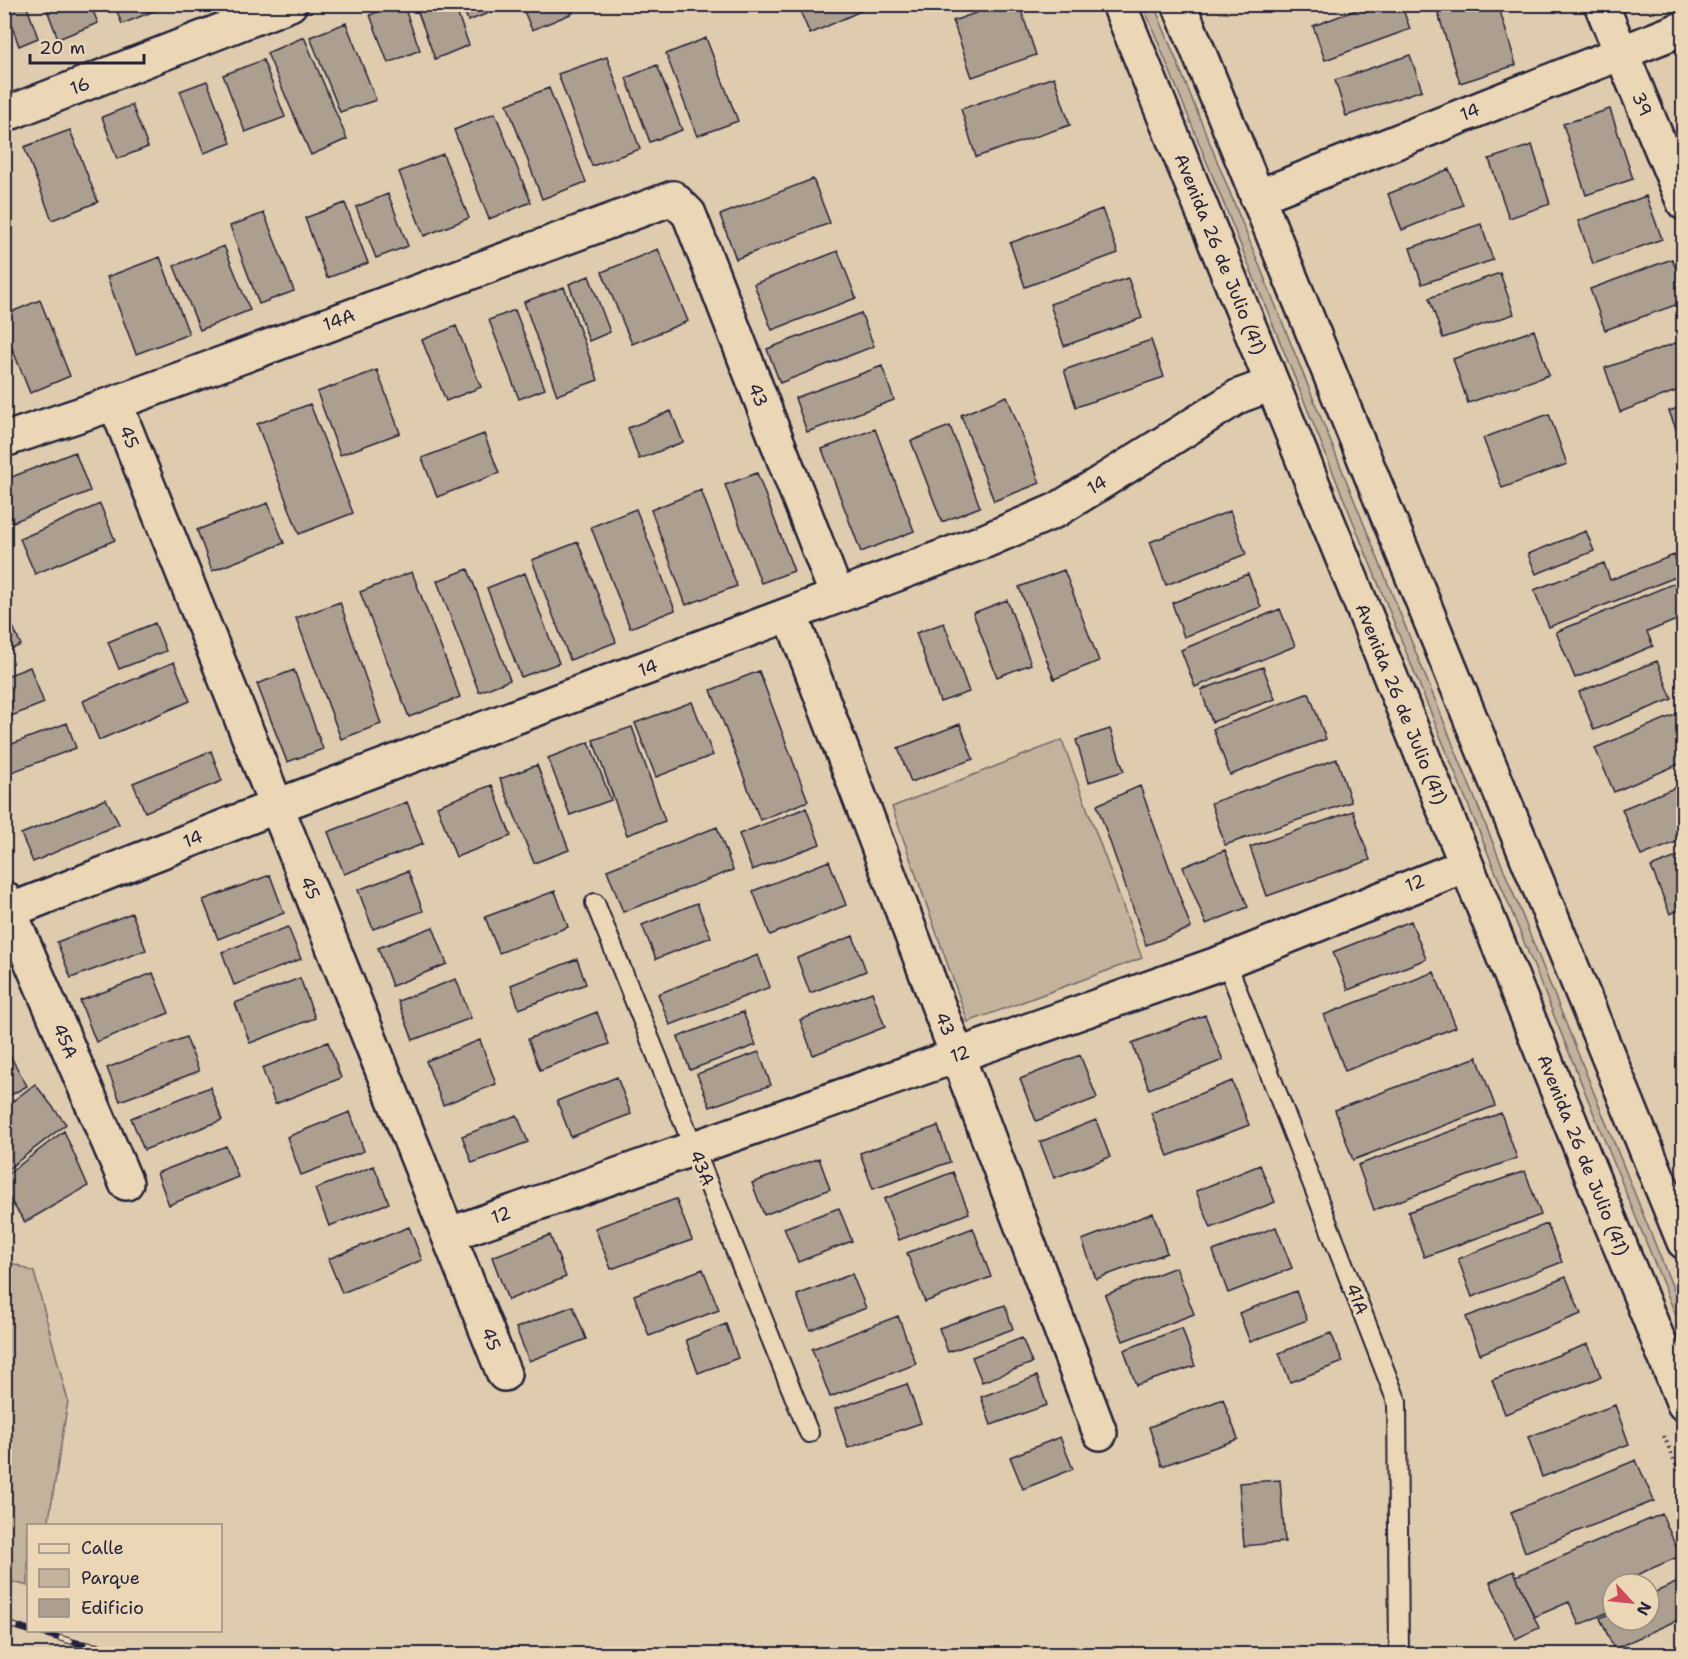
<svg xmlns="http://www.w3.org/2000/svg" width="1688" height="1659" font-family="'Shantell Sans',sans-serif">
	<style>
		.green { fill: #c3b39d; stroke: #726a6c; stroke-width: 1.5 }
		.building { fill: #ad9f90; stroke: #22223b; stroke-width: 1.5 }
		.lines { fill: none; stroke-linecap: round; stroke-linejoin: round }
		.lane-casing { stroke: #22223b; stroke-width: 22 }
		.street-casing { stroke: #22223b; stroke-width: 38 }
		.secondary-casing { stroke: #22223b; stroke-width: 38 }
		.path { stroke: #22223b; stroke-width: 4; stroke-dasharray: 1.5 4.5; stroke-linecap: butt }
		.lane { stroke: #ebd7b5; stroke-width: 18 }
		.street { stroke: #ebd7b5; stroke-width: 33 }
		.secondary { stroke: #ebd7b5; stroke-width: 33 }
		.rail-casing { stroke: #22223b; stroke-width: 7 }
		.rail { stroke: #ebd7b5; stroke-width: 4.5; stroke-dasharray: 14; stroke-linecap: butt }
		.labels { text-anchor: middle; stroke-width: 6; stroke-linejoin: round; paint-order: stroke }
		.street-label { font-size: 18px; fill: #22223b; stroke: #ebd7b5 }
	</style>
	<rect width="100%" height="100%" fill="#dfccae"/>
	<filter id="ink" filterUnits="userSpaceOnUse"><feTurbulence type="fractalNoise" baseFrequency=".0167" numOctaves="2"/><feDisplacementMap in="SourceGraphic" scale="12" xChannelSelector="R" yChannelSelector="G"/><feConvolveMatrix kernelMatrix="1 2 1 2 8 2 1 2 1" color-interpolation-filters="sRGB"/></filter>
	<g filter="url(#ink)">
		<path class="green" d="M1143,5h11l529,1308v20z
			M1062,740l80,218 -174,64 -76,-215z
			M5,1260l29,12 34,129 -20,124 -20,1v60l-23,-6z"/>
		<path class="building" d="M4,4h22l12,34 -19,8z
			M45,4h45l8,19 -40,16z
			M114,4h57l-49,20z
			M396,4h7l17,46 -32,13 -18,-48z
			M415,4h39l15,41 -34,14z
			M462,4h50l-44,17z
			M521,4h49l3,9 -41,17z
			M797,4h79l-66,30z
			M1001,4h18l17,51 -64,22 -19,-56z
			M1372,4h29l9,25 -85,31 -12,-34z
			M1435,4h63l18,61 -56,18z
			M346,23l30,77 -36,12 -30,-75z
			M304,37l43,102 -36,16 -44,-102z
			M706,38l32,83 -41,15 -31,-82z
			M1410,55l12,35 -76,26 -11,-36z
			M607,57l33,92 -48,17 -34,-92z
			M263,60l22,57 -40,15 -22,-57z
			M657,65l25,65 -32,12 -24,-64z
			M1054,77l16,48 -94,32 -15,-48z
			M207,81l24,62 -27,10 -24,-62z
			M549,88l37,94 -44,17 -35,-95z
			M132,105l16,42 -31,12 -15,-42z
			M1610,109l23,70 -47,16 -23,-71z
			M495,113l36,89 -42,17 -35,-89z
			M70,130l28,72 -46,18 -28,-73z
			M1532,145l18,59 -41,14 -20,-59z
			M443,154l26,64 -45,18 -25,-64z
			M1449,169l14,36 -61,25 -14,-36z
			M813,179l17,44 -94,36 -16,-44z
			M388,194l20,52 -32,12 -20,-51z
			M1646,196l16,43 -69,25 -15,-43z
			M345,203l23,60 -41,15 -22,-60z
			M1102,209l16,44 -93,34 -15,-44z
			M264,213l30,78 -35,13 -29,-78z
			M1481,224l12,36 -71,24 -12,-36z
			M224,246l26,64 -50,20 -26,-64z
			M658,249l30,72 -56,23 -30,-72z
			M838,251l18,47 -84,32 -18,-46z
			M160,257l29,77 -53,20 -29,-77z
			M1672,259l12,30v13l-79,28 -15,-41z
			M1500,273l14,41 -71,24 -14,-40z
			M589,276l21,56 -21,9 -20,-57z
			M1128,278l14,40 -78,28 -14,-42z
			M564,287l34,93 -41,15 -33,-93z
			M40,300l30,76 -40,17 -26,-65v-13z
			M515,310l30,79 -26,10 -30,-79z
			M861,313l13,33 -94,37 -13,-34z
			M456,326l25,61 -35,14 -24,-61z
			M1534,330l15,45 -81,28 -15,-44z
			M1151,340l13,37 -88,30 -12,-37z
			M1684,340v48l-64,24 -15,-44z
			M882,366l12,34 -87,32 -12,-34z
			M377,370l23,63 -60,22 -23,-63z
			M1007,396l33,87 -46,18 -33,-86z
			M310,404l43,109 -54,21 -42,-110z
			M1684,406v44l-15,-39z
			M671,411l12,31 -44,17 -11,-31z
			M1549,414l18,50 -65,24 -19,-50z
			M950,426l30,81 -38,15 -31,-81z
			M875,429l39,102 -53,21 -39,-103z
			M484,434l15,39 -62,24 -15,-39z
			M75,452l15,39 -77,31 -9,-22v-20z
			M757,473l37,98 -33,12 -36,-98z
			M701,490l36,96 -51,19 -35,-95z
			M268,503l16,40 -72,28 -15,-41z
			M100,504l15,36 -80,34 -15,-35z
			M636,509l39,101 -45,18 -39,-101z
			M1230,511l16,43 -80,31 -16,-43z
			M1586,531l8,20 -58,23 -8,-20z
			M578,542l38,100 -46,18 -38,-100z
			M1674,555l7,20 -132,52 -15,-37 70,-27 6,17z
			M468,569l42,111 -31,12 -42,-111z
			M1064,570l35,91 -45,18 -35,-92z
			M412,572l48,125 -51,20 -49,-125z
			M525,573l34,90 -38,14 -34,-89z
			M1248,574l13,33 -77,30 -12,-34z
			M1682,580l2,37 -37,15 6,14 -78,32 -19,-46z
			M1007,600l24,64 -34,13 -24,-64z
			M340,602l41,122 -40,15 -45,-121z
			M4,606l17,39 -17,7z
			M1280,609l15,37 -100,41 -14,-37z
			M155,623l11,28 -47,18 -11,-27z
			M944,623l25,69 -29,10 -24,-69z
			M1657,661l15,38 -78,31 -15,-38z
			M174,662l16,39 -91,39 -16,-39z
			M30,667l14,36 -40,16v-42z
			M1263,667l12,32 -63,23 -11,-32z
			M294,670l29,79 -36,13 -30,-78z
			M759,671l49,130 -48,19 -49,-130z
			M1309,693l17,46 -96,36 -17,-46z
			M692,702l21,53 -57,22 -21,-54z
			M1684,711v51l-70,30 -19,-44z
			M67,723l9,25 -72,27v-28z
			M960,724l13,35 -62,23 -13,-34z
			M632,727l33,94 -38,14 -34,-95z
			M1110,729l14,42 -35,11 -13,-42z
			M589,742l22,58 -41,15 -22,-57z
			M211,751l11,30 -77,31 -12,-29z
			M1337,759l14,43 -126,43 -14,-42z
			M537,765l32,85 -35,13 -34,-84z
			M1684,784v55l-43,17 -19,-47z
			M492,785l19,51 -55,21 -19,-51z
			M1140,786l51,142 -45,17 -49,-140z
			M106,799l13,25 -86,38 -12,-28z
			M407,802l16,42 -79,30 -16,-42z
			M806,808l14,36 -68,26 -13,-36z
			M1353,811l17,49 -103,36 -17,-49z
			M717,827l16,43 -110,42 -16,-42z
			M1225,850l23,57 -42,17 -23,-57z
			M1684,854v54l-14,6 -19,-47z
			M829,861l17,44 -76,30 -17,-44z
			M408,871l15,40 -50,18 -15,-39z
			M270,875l14,38 -66,26 -15,-39z
			M555,891l13,36 -69,26 -14,-36z
			M697,903l14,34 -55,22 -14,-34z
			M132,913l14,37 -75,28 -14,-36z
			M1411,921l15,38 -78,31 -15,-38z
			M288,927l13,32 -67,26 -12,-33z
			M433,927l14,37 -55,22 -14,-38z
			M1684,932v24l-9,-21z
			M853,936l13,35 -56,22 -13,-35z
			M758,955l12,32 -100,38 -12,-31z
			M577,959l9,25 -67,25 -8,-24z
			M1434,972l22,55 -111,44 -21,-56z
			M153,973l16,40 -73,29 -16,-41z
			M300,978l15,40 -65,25 -15,-40z
			M456,979l15,39 -58,22 -15,-39z
			M872,992l13,35 -72,28 -13,-35z
			M597,1012l12,32 -69,26 -12,-31z
			M743,1012l13,33 -66,25 -12,-33z
			M1205,1015l18,45 -74,29 -17,-46z
			M186,1037l13,34 -79,30 -13,-33z
			M480,1040l16,44 -53,21 -17,-44z
			M328,1042l13,36 -66,26 -13,-36z
			M8,1052l19,34 -23,13v-45z
			M759,1052l12,33 -61,22 -13,-33z
			M1080,1055l17,43 -61,23 -16,-42z
			M1477,1057l18,49 -142,54 -18,-50z
			M617,1077l14,37 -60,23 -14,-36z
			M1232,1081l17,44 -81,31 -17,-43z
			M35,1084l31,40 -62,48v-64z
			M210,1087l12,33 -78,30 -13,-32z
			M350,1112l14,39 -63,24 -14,-38z
			M1501,1113l16,45 -143,52 -16,-45z
			M517,1115l11,27 -56,21 -10,-27z
			M1096,1120l14,37 -56,21 -14,-36z
			M938,1126l12,36 -77,27 -13,-36z
			M64,1131l24,55 -63,36 -21,-31v-14z
			M226,1146l12,31 -69,28 -12,-32z
			M819,1158l11,31 -66,26 -12,-32z
			M1260,1165l15,37 -64,26 -15,-37z
			M374,1166l15,37 -60,23 -14,-37z
			M1525,1171l16,44 -117,42 -16,-45z
			M953,1172l16,41 -70,27 -15,-41z
			M676,1199l16,41 -81,29 -16,-41z
			M839,1208l13,33 -54,21 -14,-34z
			M1153,1213l14,40 -71,26 -14,-39z
			M1547,1224l15,38 -90,35 -14,-38z
			M409,1227l13,33 -80,33 -14,-34z
			M1276,1227l16,41 -64,25 -15,-42z
			M973,1228l18,49 -66,25 -18,-49z
			M550,1235l16,42 -58,23 -16,-43z
			M1176,1267l18,47 -71,27 -18,-46z
			M703,1269l16,41 -70,26 -15,-41z
			M852,1274l14,34 -56,22 -13,-35z
			M1566,1277l15,37 -101,40 -14,-37z
			M1296,1291l11,29 -57,22 -11,-29z
			M1005,1305l8,24 -65,23 -9,-24z
			M573,1306l13,33 -57,22 -13,-33z
			M898,1316l18,48 -86,33 -18,-48z
			M726,1324l12,34 -40,15 -12,-33z
			M1182,1328l13,38 -59,19 -12,-35z
			M1331,1333l12,29 -53,20 -11,-29z
			M1022,1338l10,25 -50,19 -10,-25z
			M1588,1344l13,33 -96,37 -13,-34z
			M1037,1376l10,29 -56,20 -10,-28z
			M907,1384l14,39 -73,25 -13,-39z
			M1223,1399l15,40 -76,27 -13,-39z
			M1615,1405l14,39 -87,33 -14,-40z
			M1060,1437l13,32 -50,20 -13,-32z
			M1636,1460l18,41 -129,51 -14,-40z
			M1280,1480l5,62 -41,4 -5,-63z
			M1662,1514l18,42 -60,26 1,2h-8v26l-34,15 -10,-23 -35,15 -18,-41z
			M1514,1571l25,57 -24,11 -25,-57z
			M1678,1582l6,13v22l-70,32 -14,-31 13,-6v8h36v-25z"/>
		<g class="lines">
			<defs>
				<path id="lane" d="M595,903l214,530
					M1226,961l171,441 2,252"/>
				<path id="street" d="M1601,4l83,199
					M4,115l286,-111
					M1257,197l427,-169
					M115,403l389,971
					M4,440l111,-37 558,-205 16,16 148,382
					M791,616l309,817
					M4,898l122,285
					M4,913l273,-107 708,-265 72,-31 182,-114 33,-12
					M450,1234l776,-273 240,-96"/>
				<path id="secondary" d="M1119,4l565,1400
					M1179,4l505,1238"/>
			</defs>
			<use href="#lane" class="lane-casing"/>
			<use href="#street" class="street-casing"/>
			<use href="#secondary" class="secondary-casing"/>
			<path class="path" d="M1664,1436l20,48"/>
			<use href="#lane" class="lane"/>
			<use href="#street" class="street"/>
			<use href="#secondary" class="secondary"/>
			<defs>
				<path id="rail" d="M4,1623l24,7
					M32,1630l45,13 64,11"/>
			</defs>
			<use href="#rail" class="rail-casing"/>
			<use href="#rail" class="rail"/>
		</g>
	</g>
	<g class="labels">
		<g class="street-label">
			<text transform="translate(80 86) rotate(-21)" y="6">16</text>
			<text transform="translate(1642 104) rotate(67)" y="6">39</text>
			<text transform="translate(1470 112) rotate(-22)" y="6">14</text>
			<text transform="translate(1220 254) rotate(68)" y="6">Avenida 26 de Julio (41)</text>
			<text transform="translate(339 320) rotate(-20)" y="6">14A</text>
			<text transform="translate(758 395) rotate(69)" y="6">43</text>
			<text transform="translate(129 437) rotate(68)" y="6">45</text>
			<text transform="translate(1097 485) rotate(-32)" y="6">14</text>
			<text transform="translate(648 668) rotate(-20)" y="6">14</text>
			<text transform="translate(1401 704) rotate(68)" y="6">Avenida 26 de Julio (41)</text>
			<text transform="translate(193 839) rotate(-22)" y="6">14</text>
			<text transform="translate(1415 883) rotate(-22)" y="6">12</text>
			<text transform="translate(310 888) rotate(68)" y="6">45</text>
			<text transform="translate(945 1024) rotate(69)" y="6">43</text>
			<text transform="translate(65 1041) rotate(67)" y="6">45A</text>
			<text transform="translate(960 1054) rotate(-19)" y="6">12</text>
			<text transform="translate(1583 1155) rotate(68)" y="6">Avenida 26 de Julio (41)</text>
			<text transform="translate(702 1168) rotate(68)" y="6">43A</text>
			<text transform="translate(501 1215) rotate(-20)" y="6">12</text>
			<text transform="translate(1357 1299) rotate(69)" y="6">41A</text>
			<text transform="translate(491 1339) rotate(69)" y="6">45</text>
		</g>
	</g>
	<rect width="1688" height="1659" fill="none" stroke="#ebd7b5" stroke-width="24"/>
	<rect x="12" y="12" width="1664" height="1635" fill="none" stroke="#22223b" stroke-width="2" filter="url(#ink)"/>
	<rect x="27" y="1524" width="195" height="108" fill="#ebd7b5" stroke="#9b8f84" stroke-width="1.5"/>
	<rect x="39" y="1544" width="30" height="9" fill="#ebd7b5" stroke="#9b8f84" stroke-width="1.5"/>
	<text x="81" y="1554" font-size="18" fill="#22223b">Calle</text>
	<rect x="39" y="1569" width="30" height="18" fill="#c3b39d" stroke="#9b8f84" stroke-width="1.5"/>
	<text x="81" y="1584" font-size="18" fill="#22223b">Parque</text>
	<rect x="39" y="1599" width="30" height="18" fill="#ad9f90" stroke="#9b8f84" stroke-width="1.5"/>
	<text x="81" y="1614" font-size="18" fill="#22223b">Edificio</text>
	<g transform="translate(1631 1602) rotate(117)"><circle r="28" fill="#ebd7b5" stroke="#9b8f84" stroke-width="1.5"/>
	<path d="M0-4.5L10 22L0 15L-10 22Z" fill="#d1495b"/>
	<text y="-9" font-size="16" font-weight="bold" text-anchor="middle" fill="#22223b">N</text>
	</g>
	<path d="M30 54v9h114v-9" fill="none" stroke="#22223b" stroke-width="3"/>
	<text x="39" y="54" font-size="18" fill="#22223b" stroke="#ebd7b5" stroke-width="4.5" paint-order="stroke">20 m</text>
</svg>
